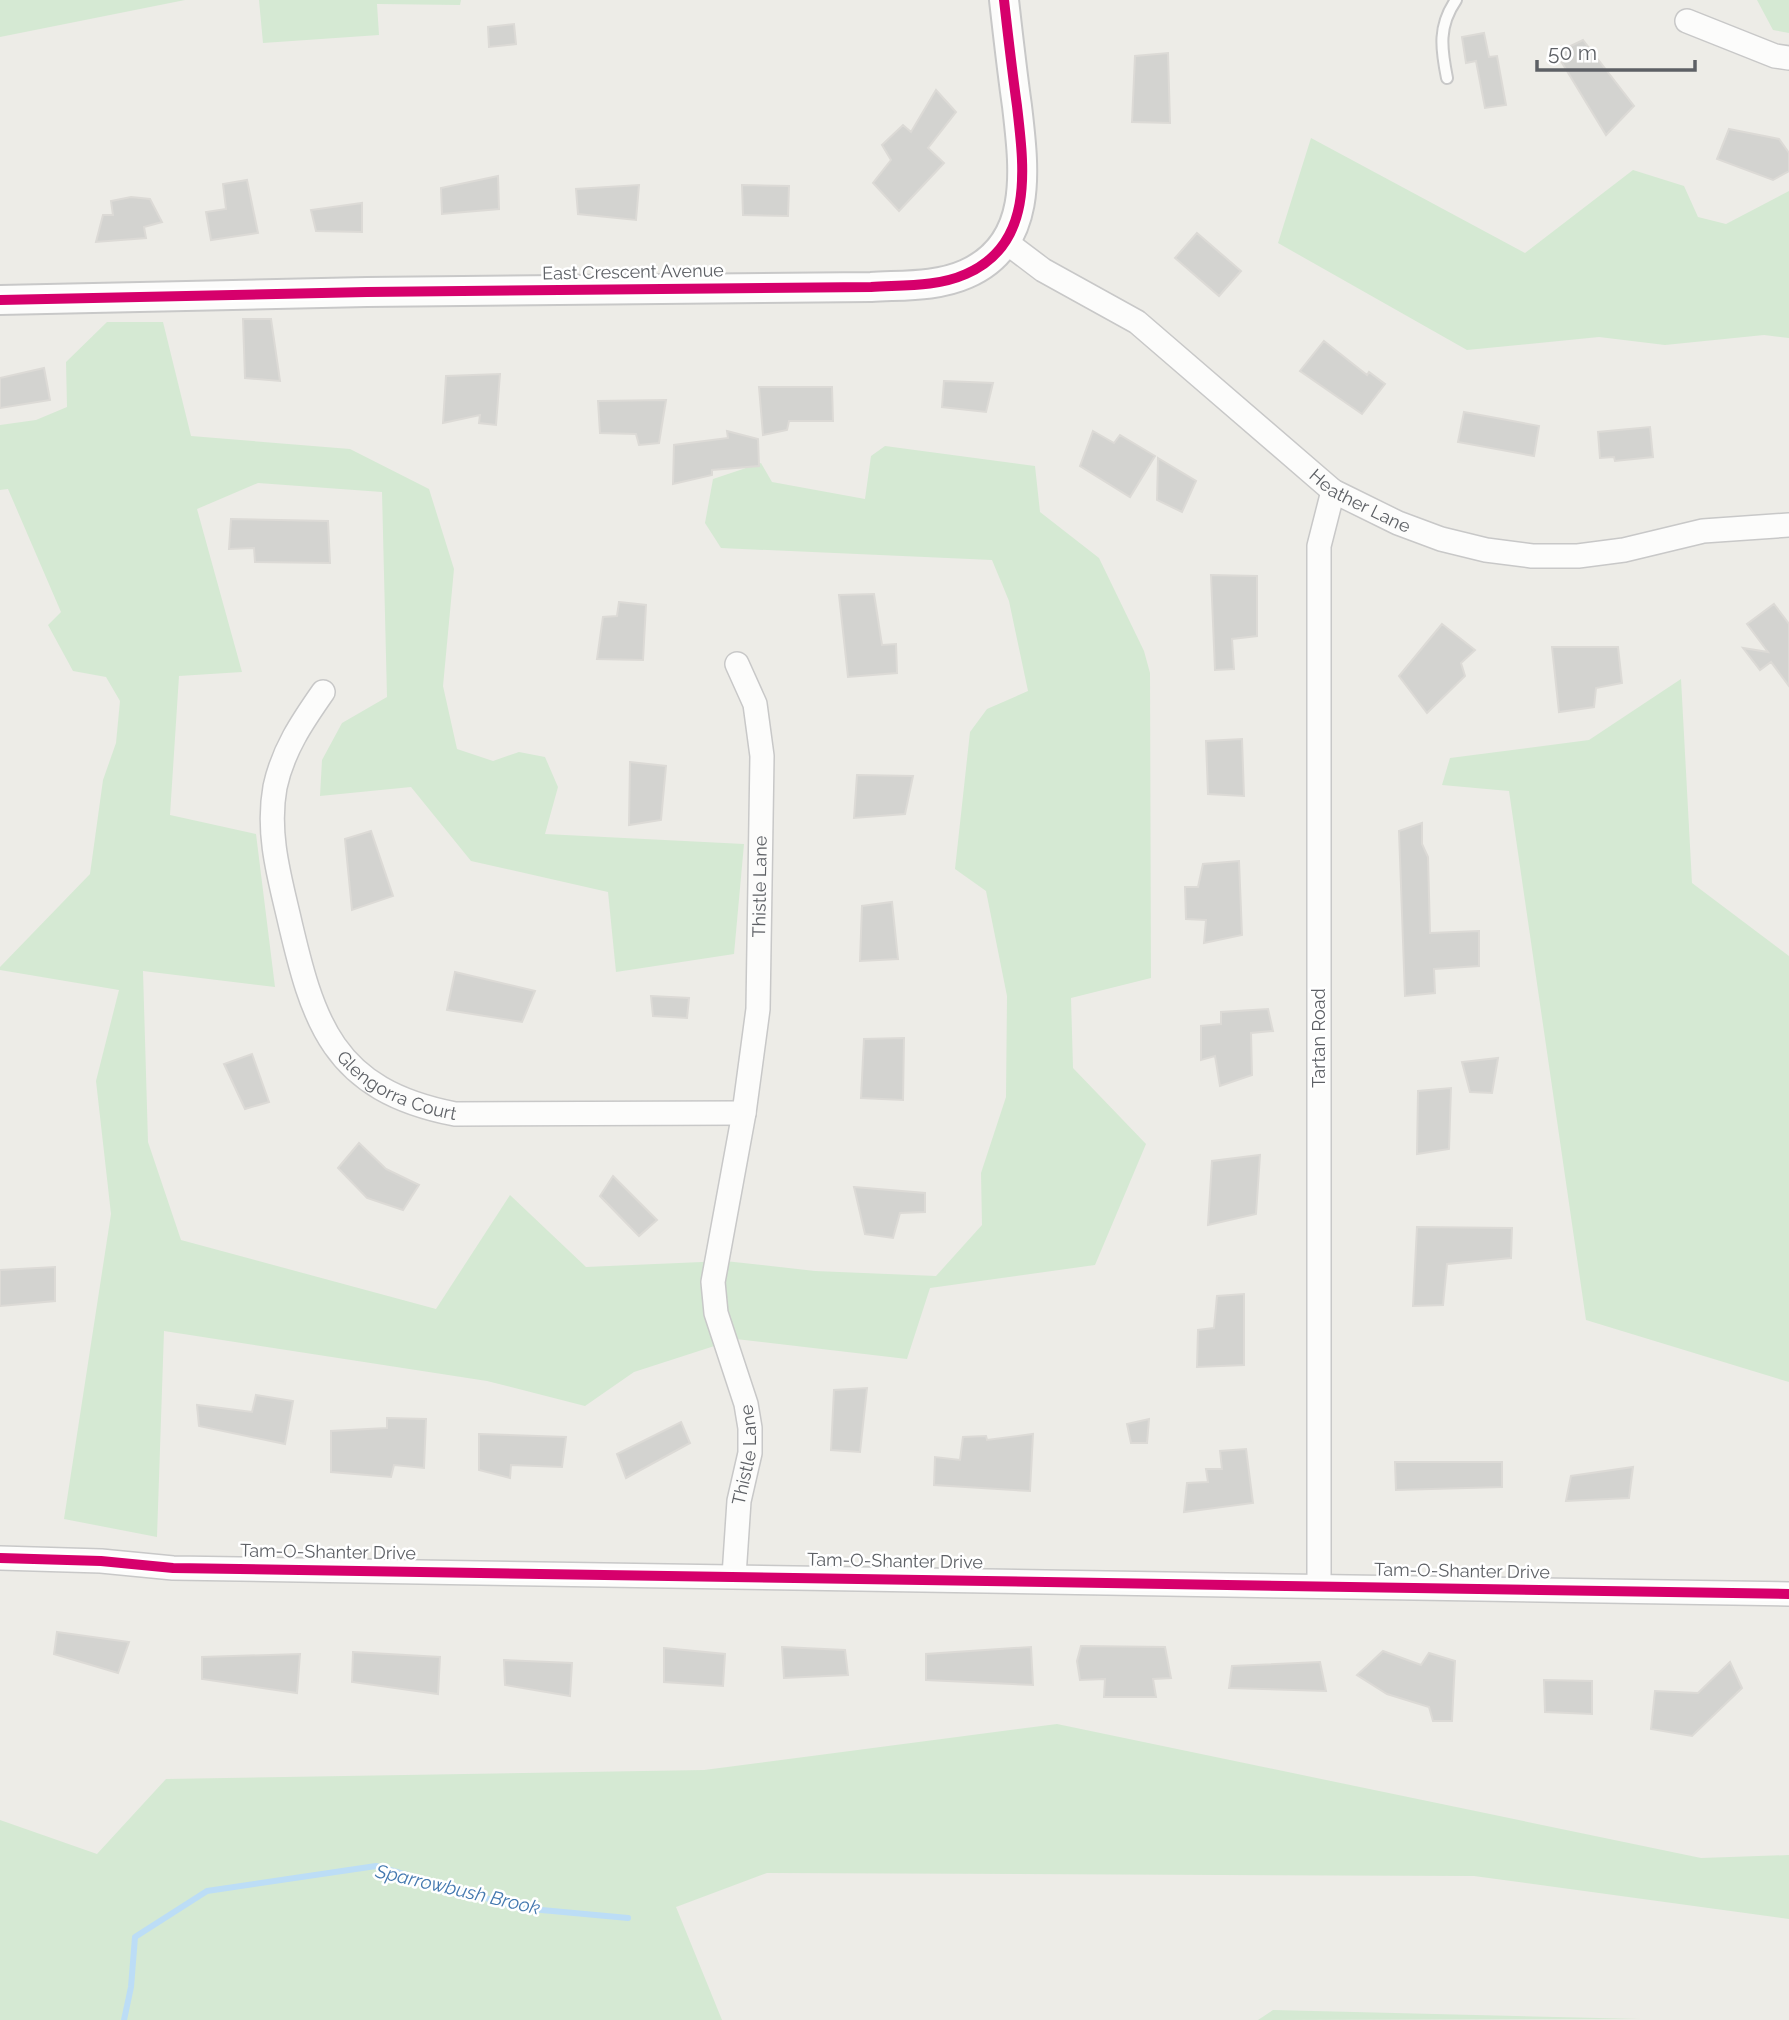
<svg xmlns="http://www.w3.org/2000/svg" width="1789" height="2020" font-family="Raleway,sans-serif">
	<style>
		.green { fill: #d5e9d3 }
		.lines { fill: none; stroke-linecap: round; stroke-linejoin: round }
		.stream { stroke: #bcddf6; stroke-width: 6 }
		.building { fill: #d3d3d0; stroke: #dcdad6; stroke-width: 2 }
		.service-casing { stroke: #c8c8c8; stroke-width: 14 }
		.minor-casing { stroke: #c8c8c8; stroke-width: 26 }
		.tertiary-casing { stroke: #c8c8c8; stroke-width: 32 }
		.service { stroke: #fcfcfb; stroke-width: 10 }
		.minor { stroke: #fcfcfb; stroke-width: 23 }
		.tertiary { stroke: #fcfcfb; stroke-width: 28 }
		.cycleway-casing { stroke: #fff; stroke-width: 15 }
		.cycleway { stroke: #d6006c; stroke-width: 10 }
		.labels { text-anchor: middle; stroke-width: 5; stroke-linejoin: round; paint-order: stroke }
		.street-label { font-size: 18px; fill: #5d6065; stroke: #fff }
		.water-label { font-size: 19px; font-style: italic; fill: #4378af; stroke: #fff }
	</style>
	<rect width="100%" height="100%" fill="#edece7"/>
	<path class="green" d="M0,0h185l-185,37z
		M259,0h202l-1,5 -83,-1 2,31 -116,8z
		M1757,0h32v33l-16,-3z
		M1311,138l214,115 108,-83 51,16 14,31 28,7 63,-33v147l-25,-3 -99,10 -66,-8 -132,13 -189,-107z
		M107,322h56l28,114 159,13 79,40 25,80 -11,117 14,63 36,12 26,-9 26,5 13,30 -13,47 199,10 -10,110 -118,18 -8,-80 -137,-31 -60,-74 -91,9 2,-36 20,-37 45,-26 -5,-205 -124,-9 -61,26 45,163 -63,4 -9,139 86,19 19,153 -132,-16 5,171 33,98 255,69 74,-114 76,72 139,-6 90,10 121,5 46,-51 -1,-52 25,-76 1,-101 -21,-105 -31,-22 15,-137 17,-23 41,-18 -19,-90 -17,-41 -271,-12 -16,-25 8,-44 48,-16 11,19 93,17 6,-43 14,-10 150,20 5,46 59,46 45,93 6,22 1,305 -80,20 2,70 73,76 -51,121 -165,23 -23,71 -171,-20 -102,33 -49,34 -98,-25 -323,-50 -7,206 -93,-18 47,-305 -15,-133 23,-91 -119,-20v-3l90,-93 13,-94 13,-37 4,-42 -14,-24 -33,-6 -25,-46 13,-13 -53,-123 -8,1v-65l36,-5 31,-13 -1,-45z
		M1681,679l11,204 97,73v426l-203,-62 -77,-529 -67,-6 8,-27 139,-18z
		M1057,1724l644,134 88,-3v64l-315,-43 -707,-3 -91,34 46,113h-722v-200l97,34 69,-75 538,-9z
		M1273,2010l368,9 -383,1z"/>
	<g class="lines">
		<path class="stream" d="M124,2020l7,-33 4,-50 72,-46 169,-25 144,42 108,10"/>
	</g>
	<path class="building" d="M514,24l2,20 -27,3 -1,-20z
		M1484,33l5,24 8,-1 9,49 -21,3 -9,-47 -10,2 -4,-26z
		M1583,40l51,66 -28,29 -50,-82z
		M1168,53l2,70 -38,-1 3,-66z
		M936,90l20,22 -28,36 16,15 -45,48 -26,-28 18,-23 -9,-15 21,-20 8,7z
		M1729,129l50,10 10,14v18l-16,9 -56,-21z
		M498,176l1,33 -57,5 -1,-26z
		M247,180l11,53 -47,7 -5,-28 20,-3 -3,-25z
		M639,185l-3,35 -58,-6 -2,-25z
		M742,185l47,1 -1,30 -45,-1z
		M131,197l19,2 12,23 -18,5 2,11 -50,4 7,-27h10l-2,-14z
		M362,203v29l-46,-1 -5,-21z
		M1197,233l44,38 -22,25 -44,-38z
		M243,319h28l9,62 -35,-3z
		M1324,341l43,34 2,-3 16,12 -23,30 -62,-43z
		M44,368l6,32 -50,8v-30z
		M500,374l-4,51 -17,-2 1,-8 -37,8 3,-47z
		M944,381l49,2 -7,29 -44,-5z
		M759,387h73l1,34h-44l-2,9 -24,5z
		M666,400l-7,43 -20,2 -3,-11 -36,-1 -2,-32z
		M1464,412l75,14 -5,30 -76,-14z
		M1650,427l3,30 -38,4 -1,-4 -14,1 -2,-26z
		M727,431l31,8 1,27 -47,4v5l-39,9 1,-39 54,-7z
		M1093,431l21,12 6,-8 35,21 -25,41 -50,-31z
		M1158,458l38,23 -14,31 -25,-12z
		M231,519l97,2 2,42 -75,-1 -1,-14 -25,1z
		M1211,575l46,1v60l-25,3 2,30 -19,1z
		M874,594l8,51 14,-1 1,29 -49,4 -9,-82z
		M619,602l27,3 -3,55 -46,-1 6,-42 14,-1z
		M1774,604l15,20v62l-18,-24 -11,8 -17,-22 25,4 -21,-28z
		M1442,624l33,26 -14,13 4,13 -38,37 -28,-37z
		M1552,647h66l4,36 -26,5 -2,19 -35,5z
		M1242,739l2,57 -36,-2 -2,-53z
		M630,762l36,4 -5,54 -32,5z
		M857,775l56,1 -8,38 -51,4z
		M1422,823v21l6,13 2,76 49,-2v35l-45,3 1,24 -30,3 -6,-165z
		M371,831l22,65 -41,14 -7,-71z
		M1239,861l3,74 -38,8 2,-23 -20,-1 -1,-32h13l5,-23z
		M892,902l6,57 -38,2 2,-55z
		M455,972l80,19 -13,31 -75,-12z
		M651,996l38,2 -2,20 -34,-2z
		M1268,1009l5,22 -22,2 1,42 -32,11 -5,-30 -14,4v-34l20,-2v-12z
		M904,1038l-1,62 -42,-2 3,-59z
		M252,1054l17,48 -24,7 -21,-45z
		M1498,1058l-6,35 -22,-1 -8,-30z
		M1451,1088l-2,61 -32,5 1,-63z
		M359,1143l27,26 33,16 -16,25 -36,-12 -29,-30z
		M1260,1155l-4,59 -48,11 4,-64z
		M613,1176l44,44 -18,16 -39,-40z
		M854,1187l71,6v19l-25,1 -7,25 -28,-4z
		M1417,1227l95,1 -1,30 -64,6 -4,41 -30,1z
		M55,1267v34l-55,5v-36z
		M1244,1294v71l-47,2 1,-37 16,-2 3,-32z
		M867,1388l-7,64 -29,-2 3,-60z
		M256,1395l37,6 -8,43 -86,-18 -2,-21 55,7z
		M387,1418l39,1 -2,49 -30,-3 -3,12 -60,-5v-41l56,-3z
		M1149,1419l-2,24h-16l-4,-19z
		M681,1422l9,21 -64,35 -9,-24z
		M479,1434l87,3 -4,30 -51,-2 -1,13 -31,-8z
		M1033,1434l-3,57 -96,-6 1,-28 25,3 3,-23 23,-1 1,4z
		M1246,1449l7,54 -69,9 3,-29 21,-1 -2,-13h16l-2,-18z
		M1395,1462h107v25l-106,3z
		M1633,1467l-4,31 -63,3 5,-25z
		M57,1632l72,10 -11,31 -64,-19z
		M1081,1646l84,1 6,31 -18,1 3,18h-52l1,-18 -25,1 -3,-19z
		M782,1647l63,3 3,25 -64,3z
		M1031,1647l2,38 -107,-5v-26z
		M664,1648l61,6 -2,32 -59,-4z
		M1383,1651l38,14 8,-12 26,8 -3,60h-19l-4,-14 -42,-13 -30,-19z
		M353,1652l87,5 -2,37 -86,-12z
		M300,1654l-3,39 -95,-14v-22z
		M504,1660l68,3 -2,33 -65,-11z
		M1320,1662l6,29 -97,-3 3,-22z
		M1730,1662l12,26 -50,48 -41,-7 4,-38 43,2z
		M1544,1680l48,1v33l-47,-2z"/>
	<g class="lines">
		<defs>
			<path id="service" d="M1447,78c-6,-30 -9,-52 9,-78"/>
			<g id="minor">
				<path d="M1687,21l88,35 14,2"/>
				<path id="s1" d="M1006,242l37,28 94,52 196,169 65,32 43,16 45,11 46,6h46l46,-6 79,-19 86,-6"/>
				<path id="s2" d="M323,692c-21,30 -40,58 -48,95 -8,44 3,85 13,127 25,109 44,176 167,200l289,-1"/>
				<path d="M0,1558l101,3 72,7 1616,26"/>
				<path id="s3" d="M734,1576l5,-75 11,-48v-25l-4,-24 -30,-91 -3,-31 31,-169 14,-104 4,-253 -7,-52 -18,-40"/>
				<path d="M1319,1586v-1040l14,-55"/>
			</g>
			<path id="tertiary" d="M0,300l367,-8 504,-5c32,-2 66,0 95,-13 69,-30 58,-107 51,-168 -5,-35 -9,-71 -13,-106"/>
		</defs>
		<use href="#service" class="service-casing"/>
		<use href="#minor" class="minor-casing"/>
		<use href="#tertiary" class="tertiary-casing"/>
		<use href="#service" class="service"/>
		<use href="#minor" class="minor"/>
		<use href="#tertiary" class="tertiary"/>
		<defs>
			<path id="cycleway" d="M0,300l367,-8 504,-5c32,-2 66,0 95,-13 69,-30 58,-107 51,-168 -5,-35 -9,-71 -13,-106
				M0,1558l101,3 72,7 1616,26"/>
		</defs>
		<use href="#cycleway" class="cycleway-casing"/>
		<use href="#cycleway" class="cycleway"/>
	</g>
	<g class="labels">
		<g class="street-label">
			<text transform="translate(633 272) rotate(-1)" y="6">East Crescent Avenue</text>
			<text dy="6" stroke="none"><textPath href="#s1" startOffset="441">Heather Lane</textPath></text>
			<text dy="6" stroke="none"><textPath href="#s3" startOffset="700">Thistle Lane</textPath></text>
			<text transform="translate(1319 1038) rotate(-90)" y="6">Tartan Road</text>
			<text dy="6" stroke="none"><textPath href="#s2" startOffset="453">Glengorra Court</textPath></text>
			<text dy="6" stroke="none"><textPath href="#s3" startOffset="122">Thistle Lane</textPath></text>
			<text transform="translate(328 1552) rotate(1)" y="6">Tam-O-Shanter Drive</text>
			<text transform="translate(895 1561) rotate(1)" y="6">Tam-O-Shanter Drive</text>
			<text transform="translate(1462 1571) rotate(1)" y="6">Tam-O-Shanter Drive</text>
		</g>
		<g class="water-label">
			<text transform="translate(458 1889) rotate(13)" y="7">Sparrowbush Brook</text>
		</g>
	</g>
	<path d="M1537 60v10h158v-10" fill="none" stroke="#5d6065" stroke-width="3.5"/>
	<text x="1548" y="60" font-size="21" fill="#5d6065" stroke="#ffffff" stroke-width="5" paint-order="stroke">50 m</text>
</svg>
